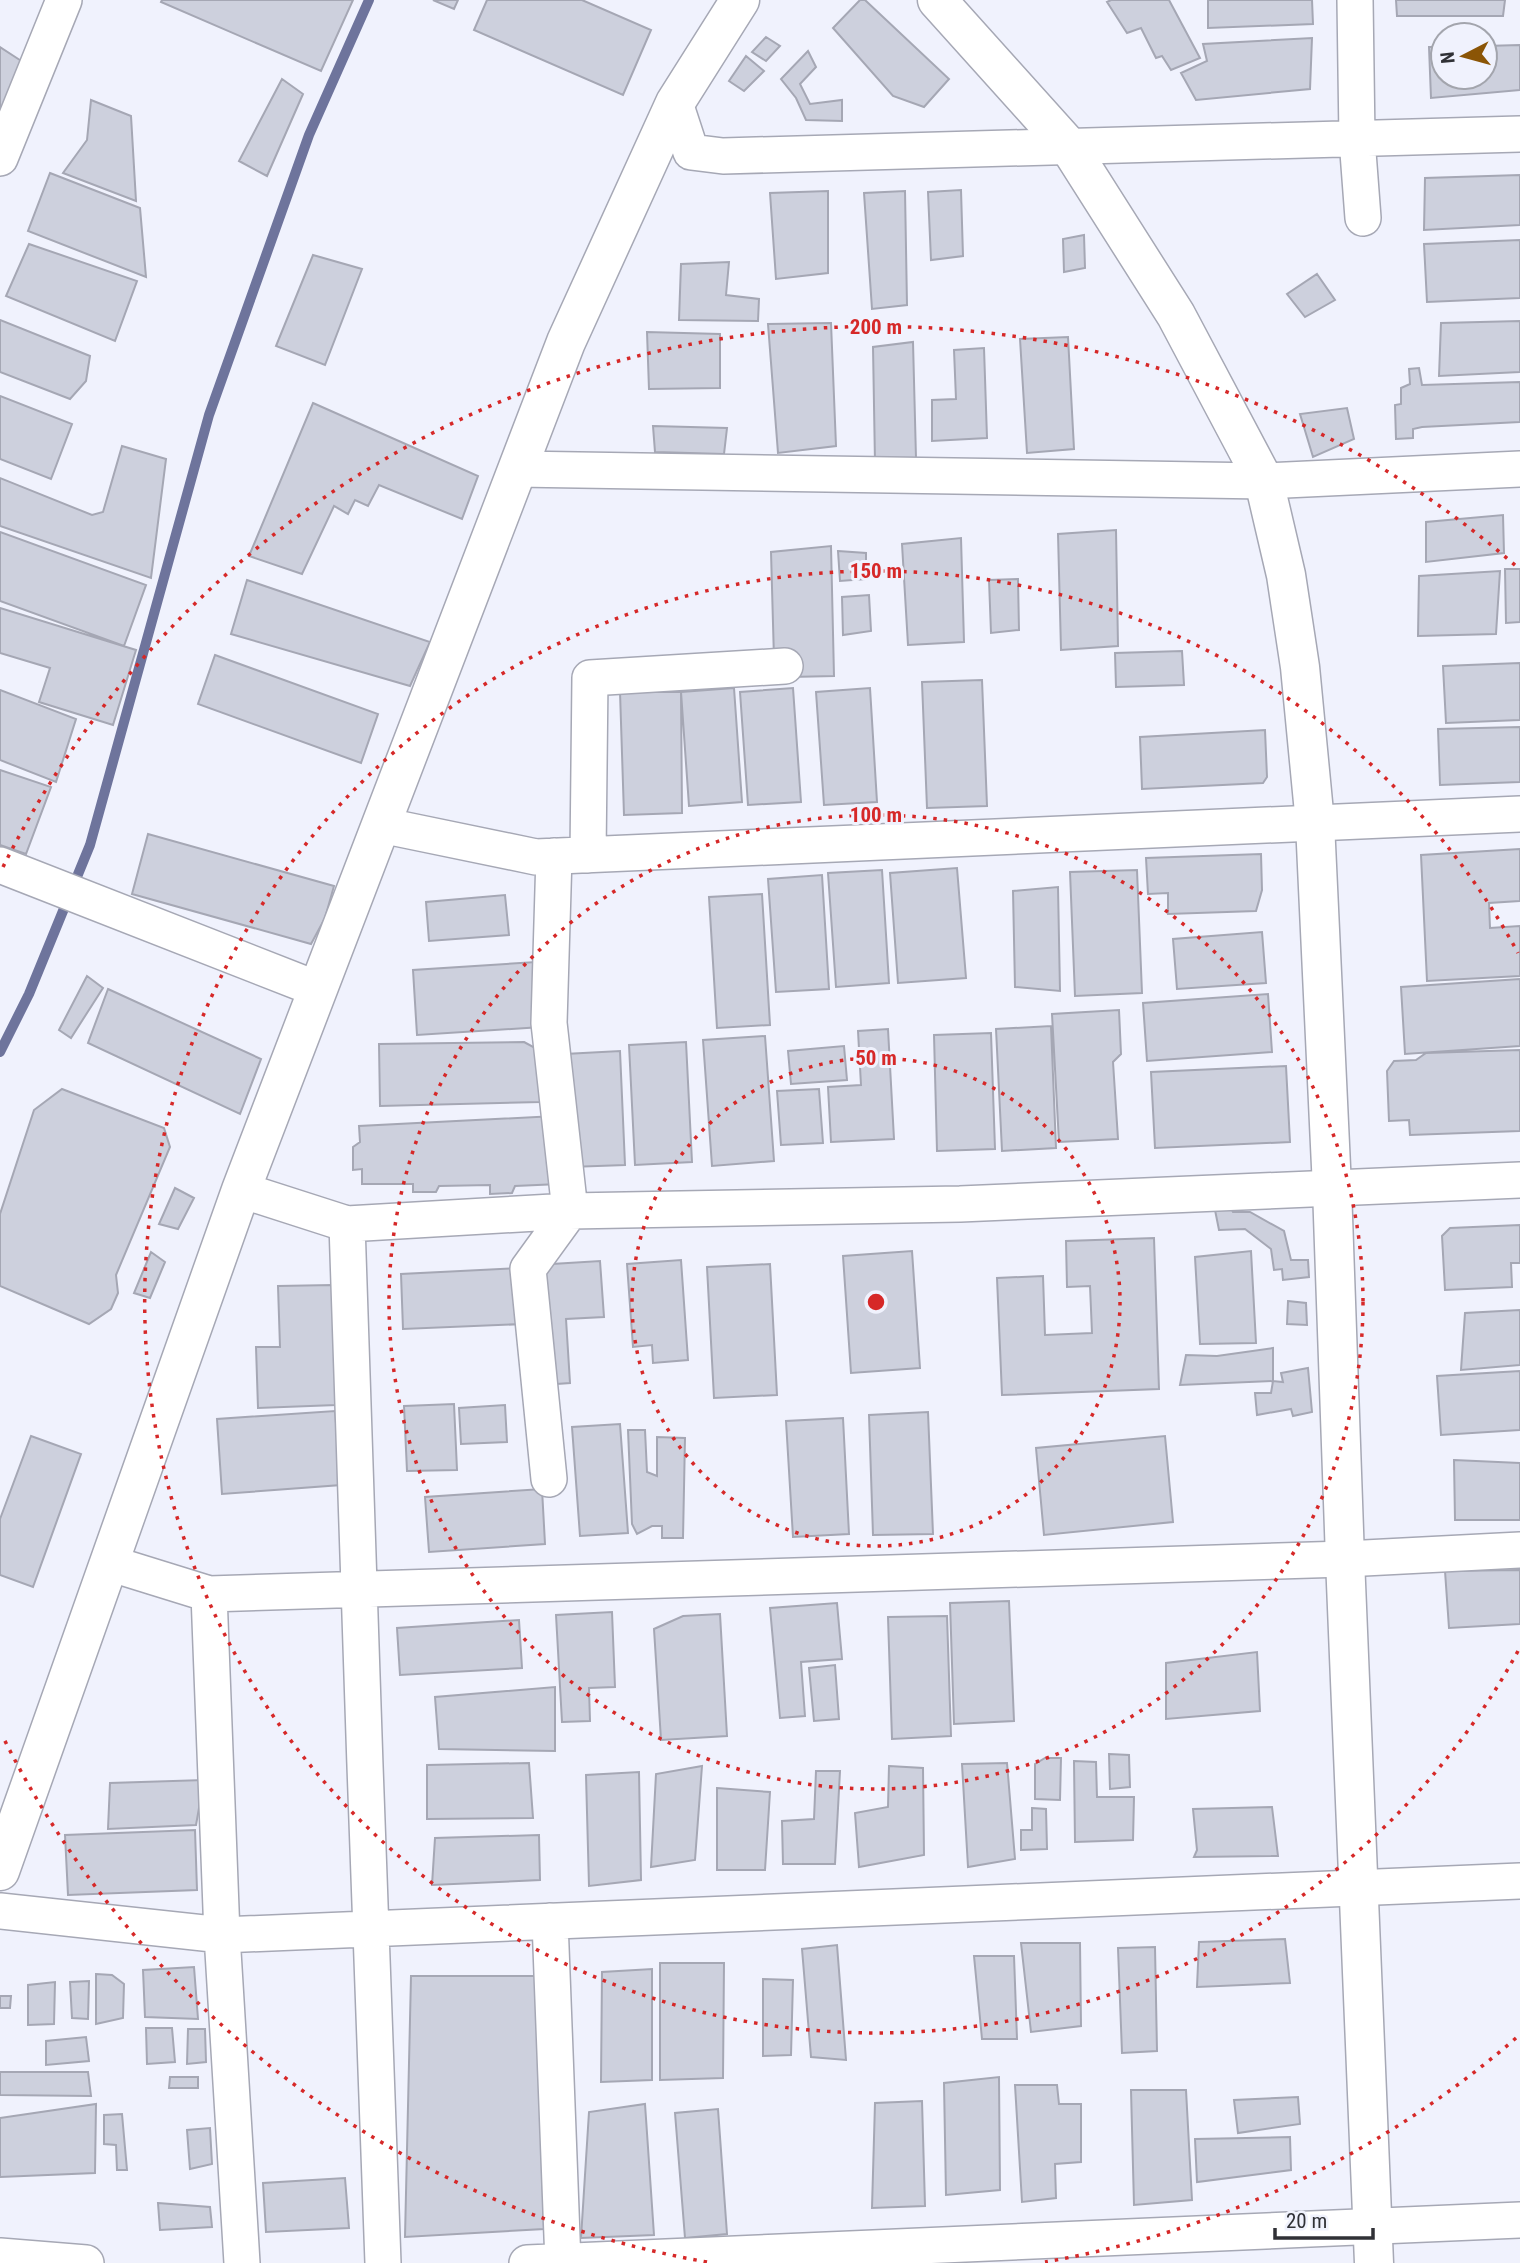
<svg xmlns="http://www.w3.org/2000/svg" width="1520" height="2263" font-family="'Roboto Condensed',sans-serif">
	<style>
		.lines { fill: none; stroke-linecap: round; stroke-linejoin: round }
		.stream { stroke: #6e749c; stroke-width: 10 }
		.building { fill: #cdd0dd; stroke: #a5a7b4; stroke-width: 2 }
		.minor-casing { stroke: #a6a8b5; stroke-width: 38 }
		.tertiary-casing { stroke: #a6a8b5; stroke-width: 41 }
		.minor { stroke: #fff; stroke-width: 35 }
		.tertiary { stroke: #fff; stroke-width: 38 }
		.ring { fill: none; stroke: #d62828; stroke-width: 3.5; stroke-dasharray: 3.5 7 }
		.centre { fill: #d62828; stroke: #f0f2fd; stroke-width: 3.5 }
		.ring-label { font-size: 21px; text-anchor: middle; font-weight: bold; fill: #d62828; stroke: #f0f2fd; stroke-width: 6; stroke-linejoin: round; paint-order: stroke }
	</style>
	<rect width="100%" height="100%" fill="#f0f2fd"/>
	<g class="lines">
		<path class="stream" d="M0,1052l29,-58 61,-149 119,-430 100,-280 60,-135"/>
	</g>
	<path class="building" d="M162,0h191l-32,71 -160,-69z
		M433,0h25l-4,9z
		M487,0h95l69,30 -28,65 -149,-65z
		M860,0h5l84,79 -25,28 -31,-11 -60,-68z
		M1111,0h58l31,58 -29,12 -9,-14 -6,2 -15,-30 -14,5 -20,-31z
		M1208,0h104l1,24 -105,4z
		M1396,0h109l-2,16h-106z
		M766,37l14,9 -14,15 -14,-9z
		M1312,38l-2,51 -114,11 -15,-27 26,-12 -4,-17z
		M1520,45v45l-89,8 -2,-51h14v30h42v-31z
		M0,47l26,17 -26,58z
		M808,51l8,16 -16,17 10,20 32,-4v21l-36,-1 -10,-22 -15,-19z
		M746,56l18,15 -20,20 -15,-10z
		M282,79l21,15 -36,82 -28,-15z
		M91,100l40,16 5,85 -73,-28 24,-33z
		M50,173l90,35 6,69 -118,-46z
		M1520,175v50l-96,5 1,-52z
		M961,190l2,66 -32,4 -3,-68z
		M828,191v82l-52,6 -6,-86z
		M905,191l2,114 -35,4 -8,-116z
		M1084,235l1,33 -21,4 -1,-33z
		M1520,240v58l-93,4 -3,-58z
		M29,244l108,37 -22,60 -109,-45z
		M313,255l49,14 -37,96 -49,-19z
		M729,262l-3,33 33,4 -1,22 -79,-1 2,-56z
		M1317,274l18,26 -30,17 -18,-23z
		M0,320l90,36 -4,25 -16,18 -70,-27z
		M1520,321v51l-81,4 2,-53z
		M831,323l5,123 -58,7 -10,-129z
		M647,332l73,2v54l-71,1z
		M1068,337l6,112 -47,4 -7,-114z
		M913,342l3,116 -41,5 -2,-116z
		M984,348l3,90 -55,3v-41l24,-1 -2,-49z
		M1419,368l3,17 98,-3v40l-98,5 -9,2v9l-17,1 -1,-34 6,-1v-16l9,-4 -1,-15z
		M0,396l72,28 -21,55 -51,-20z
		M313,403l165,73 -16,43 -83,-34 -11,21 -13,-6 -7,14 -14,-8 -32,68 -53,-18z
		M1347,408l7,31 -41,18 -13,-43z
		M653,426l74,2 -3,26 -69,-2z
		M122,446l44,13 -15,119 -151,-52v-48l92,37 11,-3z
		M1503,515l1,38 -78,9v-40z
		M1116,530l2,116 -57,4 -3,-116z
		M0,532l146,53 -22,61 -124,-45z
		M961,538l3,104 -56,3 -6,-101z
		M831,546l3,130 -44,1 -16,-18 -3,-107z
		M838,551l28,2v26l-26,2z
		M1505,569h15v53l-14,1z
		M1500,571l-4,63 -78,2 1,-60z
		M1018,579l1,51 -28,3 -2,-53z
		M247,580l183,62 -20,44 -179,-52z
		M869,595l2,36 -28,4 -1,-38z
		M0,608l136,42 -23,75 -74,-23 11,-34 -50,-15z
		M1182,651l2,34 -68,2 -1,-34z
		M215,655l163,59 -17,49 -163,-59z
		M1520,663v57l-74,3 -3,-57z
		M982,680l5,126 -60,2 -5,-126z
		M734,688l8,114 -53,4 -8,-114z
		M793,688l8,114 -53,3 -8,-113z
		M870,688l7,114 -53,3 -8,-113z
		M0,690l76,29 -20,63 -56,-22z
		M620,692h61l1,121 -58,2z
		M1520,727v55l-80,3 -2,-56z
		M1265,730l2,47 -4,6 -121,6 -2,-52z
		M0,770l51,17 -25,67 -26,-9z
		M148,834l186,52 -9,32 -14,26 -179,-50z
		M1520,849v52l-31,2 1,25 30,-2v50l-93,5 -6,-126z
		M1261,854l1,36 -6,21 -88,3v-21l-20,1 -2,-36z
		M957,868l9,110 -68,5 -8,-110z
		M882,870l7,113 -53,4 -8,-114z
		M1137,870l5,123 -67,3 -5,-124z
		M822,875l7,114 -53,3 -8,-113z
		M1058,887l2,104 -45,-4 -2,-96z
		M762,894l8,131 -53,3 -8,-131z
		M505,895l4,40 -80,6 -3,-39z
		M1262,932l4,51 -89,6 -4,-50z
		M536,962l5,65 -124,8 -4,-65z
		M87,976l16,12 -32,50 -12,-8z
		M1520,979v67l-115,8 -4,-67z
		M108,989l153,70 -21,55 -152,-71z
		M1268,994l4,58 -125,9 -4,-58z
		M1119,1010l2,44 -8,8 5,77 -59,3 -7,-128z
		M1051,1026l5,122 -54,3 -6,-122z
		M888,1029l6,110 -63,3 -3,-55 33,-2 -3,-54z
		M991,1033l4,116 -58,2 -3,-116z
		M765,1036l9,125 -62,5 -9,-126z
		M524,1042l15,8 1,52 -160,4 -1,-62z
		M686,1042l6,120 -57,3 -6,-120z
		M844,1046l3,34 -56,4 -3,-33z
		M1520,1050v81l-110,4 -1,-15 -20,1 -2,-50 7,-10 22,-1 10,-7z
		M620,1051l5,114 -55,2 -5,-113z
		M1286,1066l4,76 -135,6 -4,-76z
		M62,1089l102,39 6,19 -54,128 2,18 -7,16 -22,15 -89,-38v-72l34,-104z
		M819,1089l4,54 -42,2 -4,-54z
		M555,1116l4,68 -44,2 -3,7 -22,1v-9l-51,1 -3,6h-23v-8h-51v-15l-9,1v-23l7,-5 -1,-16z
		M175,1188l19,10 -16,31 -19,-5z
		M1228,1203l5,9h17l34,19 7,29h17l1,17 -26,3 -1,-11 -8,1 -3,-21 -26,-20 -26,1 -4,-20z
		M1520,1225v38h-9l1,24 -67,3 -3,-54 8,-8z
		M1154,1238l5,151 -157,6 -5,-117 46,-2 2,59 47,-2 -2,-47 -23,1 -1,-46z
		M912,1251l8,117 -69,5 -8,-117z
		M1251,1251l5,92 -56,1 -5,-87z
		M151,1252l14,10 -15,36 -16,-5z
		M681,1260l7,100 -35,3 -1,-18 -19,2 -6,-83z
		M600,1261l4,56 -38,2 4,64 -27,2 -7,-120z
		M770,1264l7,131 -63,3 -7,-131z
		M520,1268l3,56 -120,5 -2,-55z
		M332,1285l4,120 -78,3 -2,-61h24l-2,-61z
		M1288,1301l18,2 1,22 -20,-1z
		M1520,1310v55l-59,5 4,-57z
		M1273,1348v33l-93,4 6,-30 31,1z
		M1308,1368l4,44 -19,4 -2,-7 -34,6 -2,-22h16l2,-12 10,1 -2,-9z
		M1520,1371v59l-79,5 -4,-59z
		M454,1404l3,66 -50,1 -3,-65z
		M505,1405l2,37 -46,2 -2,-36z
		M335,1411l6,74 -119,9 -5,-75z
		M928,1412l5,122 -60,1 -4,-120z
		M843,1418l6,116 -56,3 -7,-116z
		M620,1424l8,109 -48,3 -8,-109z
		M628,1430h17l2,42 10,4v-39l28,1 -2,100h-21v-12h-10l-15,8 -5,-10z
		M31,1436l50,18 -48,133 -33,-12v-56z
		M1165,1436l8,86 -129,13 -8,-87z
		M1454,1460l66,3v57h-65z
		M542,1489l3,55 -116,8 -4,-55z
		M1520,1570v54l-71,4 -4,-57z
		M1009,1601l5,120 -60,3 -4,-121z
		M837,1603l5,56 -41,3 4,54 -25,2 -10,-110z
		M612,1612l3,75 -26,1 1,33 -28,1 -6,-107z
		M720,1614l7,122 -66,4 -7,-111 29,-13z
		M947,1616l4,120 -59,3 -4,-122z
		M519,1620l3,48 -122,7 -3,-47z
		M1257,1652l3,59 -94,8v-56z
		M835,1665l4,54 -25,2 -5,-53z
		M555,1687v64l-116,-2 -4,-52z
		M1109,1754l20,1 1,32 -20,2z
		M1045,1758h16l-1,42 -25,-1v-35z
		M1074,1761l22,1 1,35h37l-1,43 -58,2z
		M529,1763l4,55 -106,1v-54z
		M1007,1763l8,96 -47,8 -6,-103z
		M702,1766l-7,94 -44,7 5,-93z
		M889,1766l34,2 1,87 -65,12 -4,-54 33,-6z
		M816,1771h24l-5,93h-52l-1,-43 32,-2z
		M639,1772l2,108 -52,6 -3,-111z
		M204,1780l-8,45 -88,4 2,-46z
		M717,1788l53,4 -5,78h-48z
		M1272,1807l6,49 -84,1 3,-7 -4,-41z
		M1032,1808l14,1 1,40 -26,1v-20h11z
		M195,1830l2,60 -129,5 -3,-60z
		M539,1835l1,45 -108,5 3,-47z
		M1285,1939l5,44 -93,4 2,-45z
		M1021,1943h59l1,83 -50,6z
		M837,1945l9,115 -35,-3 -9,-108z
		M1155,1947l2,104 -35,2 -4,-105z
		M974,1956h40l3,83h-35z
		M660,1963h64l-1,115 -63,2z
		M194,1967l4,52 -53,-2 -2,-47z
		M652,1969v111l-51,2 1,-110z
		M96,1974l16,1 12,9 -1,34 -27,6z
		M411,1976h125l8,253 -139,8z
		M763,1979l30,1 -2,75 -28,1z
		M89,1981l-1,38 -16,-1 -2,-36z
		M55,1982l-1,42 -26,1v-40z
		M0,1996h11l-1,12h-10z
		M146,2028h26l3,34 -28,2z
		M188,2029h17l1,33 -19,2z
		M86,2037l3,24 -43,4v-24z
		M0,2072h88l3,24 -91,-1z
		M170,2077h28v11h-29z
		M999,2077l1,113 -54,5 -2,-112z
		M1015,2085h42l2,19h22v58l-26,2 1,34 -34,4z
		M1131,2090h55l6,110 -58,5z
		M1298,2097l2,27 -62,9 -4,-33z
		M922,2101l3,105 -53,2 3,-105z
		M96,2104l-1,69 -95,4v-59z
		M645,2104l9,131 -73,3 8,-126z
		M718,2109l9,125 -42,4 -10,-125z
		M122,2114l5,56h-10l-1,-25 -12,-1v-29z
		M210,2128l2,36 -22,5 -3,-39z
		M1290,2137l1,33 -94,12 -2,-43z
		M345,2178l4,50 -83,4 -3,-49z
		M158,2203l52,4 2,20 -52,3z"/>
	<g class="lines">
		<defs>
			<path id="minor" d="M1355,0l2,139 6,79
				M675,103l16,49 32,4 797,-22
				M0,158l64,-158
				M517,469l747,12 256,-12
				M381,825l155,32 984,-43
				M588,855l2,-177 195,-12
				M0,865l317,124
				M241,1190l106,34 223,-13 390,-7 560,-24
				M347,1224c12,346 22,693 36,1039
				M549,1479l-21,-210 42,-58 -21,-188 5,-167
				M109,1563l100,31 1136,-35 175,-9
				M209,1594l13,341 20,328
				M0,1911l222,24 1298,-54
				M550,1921l13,342
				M0,2256l86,7
				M527,2263l993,-43"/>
			<path id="tertiary" d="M937,0l133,148 106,167 88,166 22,94 14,92 15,156 17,365 13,371 29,704
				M0,1871l241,-681 325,-848 109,-239 65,-103"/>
		</defs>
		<use href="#minor" class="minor-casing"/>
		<use href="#tertiary" class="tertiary-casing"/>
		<use href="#minor" class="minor"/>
		<use href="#tertiary" class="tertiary"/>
	</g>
	<g class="ring">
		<circle cx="876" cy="1302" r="244"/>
		<circle cx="876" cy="1302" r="487"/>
		<path d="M1518 1651A731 731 0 1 1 1518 953"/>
		<path d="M1516 2038A975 975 0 0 1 1045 2262M707 2262A975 975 0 0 1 3 1737M3 867A975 975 0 0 1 1516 566"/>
	</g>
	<circle cx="876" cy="1302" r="10" class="centre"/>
	<g class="ring-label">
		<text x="876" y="334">200 m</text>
		<text x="876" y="578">150 m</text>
		<text x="876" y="822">100 m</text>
		<text x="876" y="1065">50 m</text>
	</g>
	<g transform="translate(1464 56) rotate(264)"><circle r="33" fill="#f0f2fd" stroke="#a3a5ad" stroke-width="2"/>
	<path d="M0-5L12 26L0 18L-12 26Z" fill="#8b5506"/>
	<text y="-10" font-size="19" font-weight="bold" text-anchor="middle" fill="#303136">N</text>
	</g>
	<path d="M1275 2228v10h98v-10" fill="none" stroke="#303136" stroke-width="3.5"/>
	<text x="1286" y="2228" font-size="21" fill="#303136" stroke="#f0f2fd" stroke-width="5" paint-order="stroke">20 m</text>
</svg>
